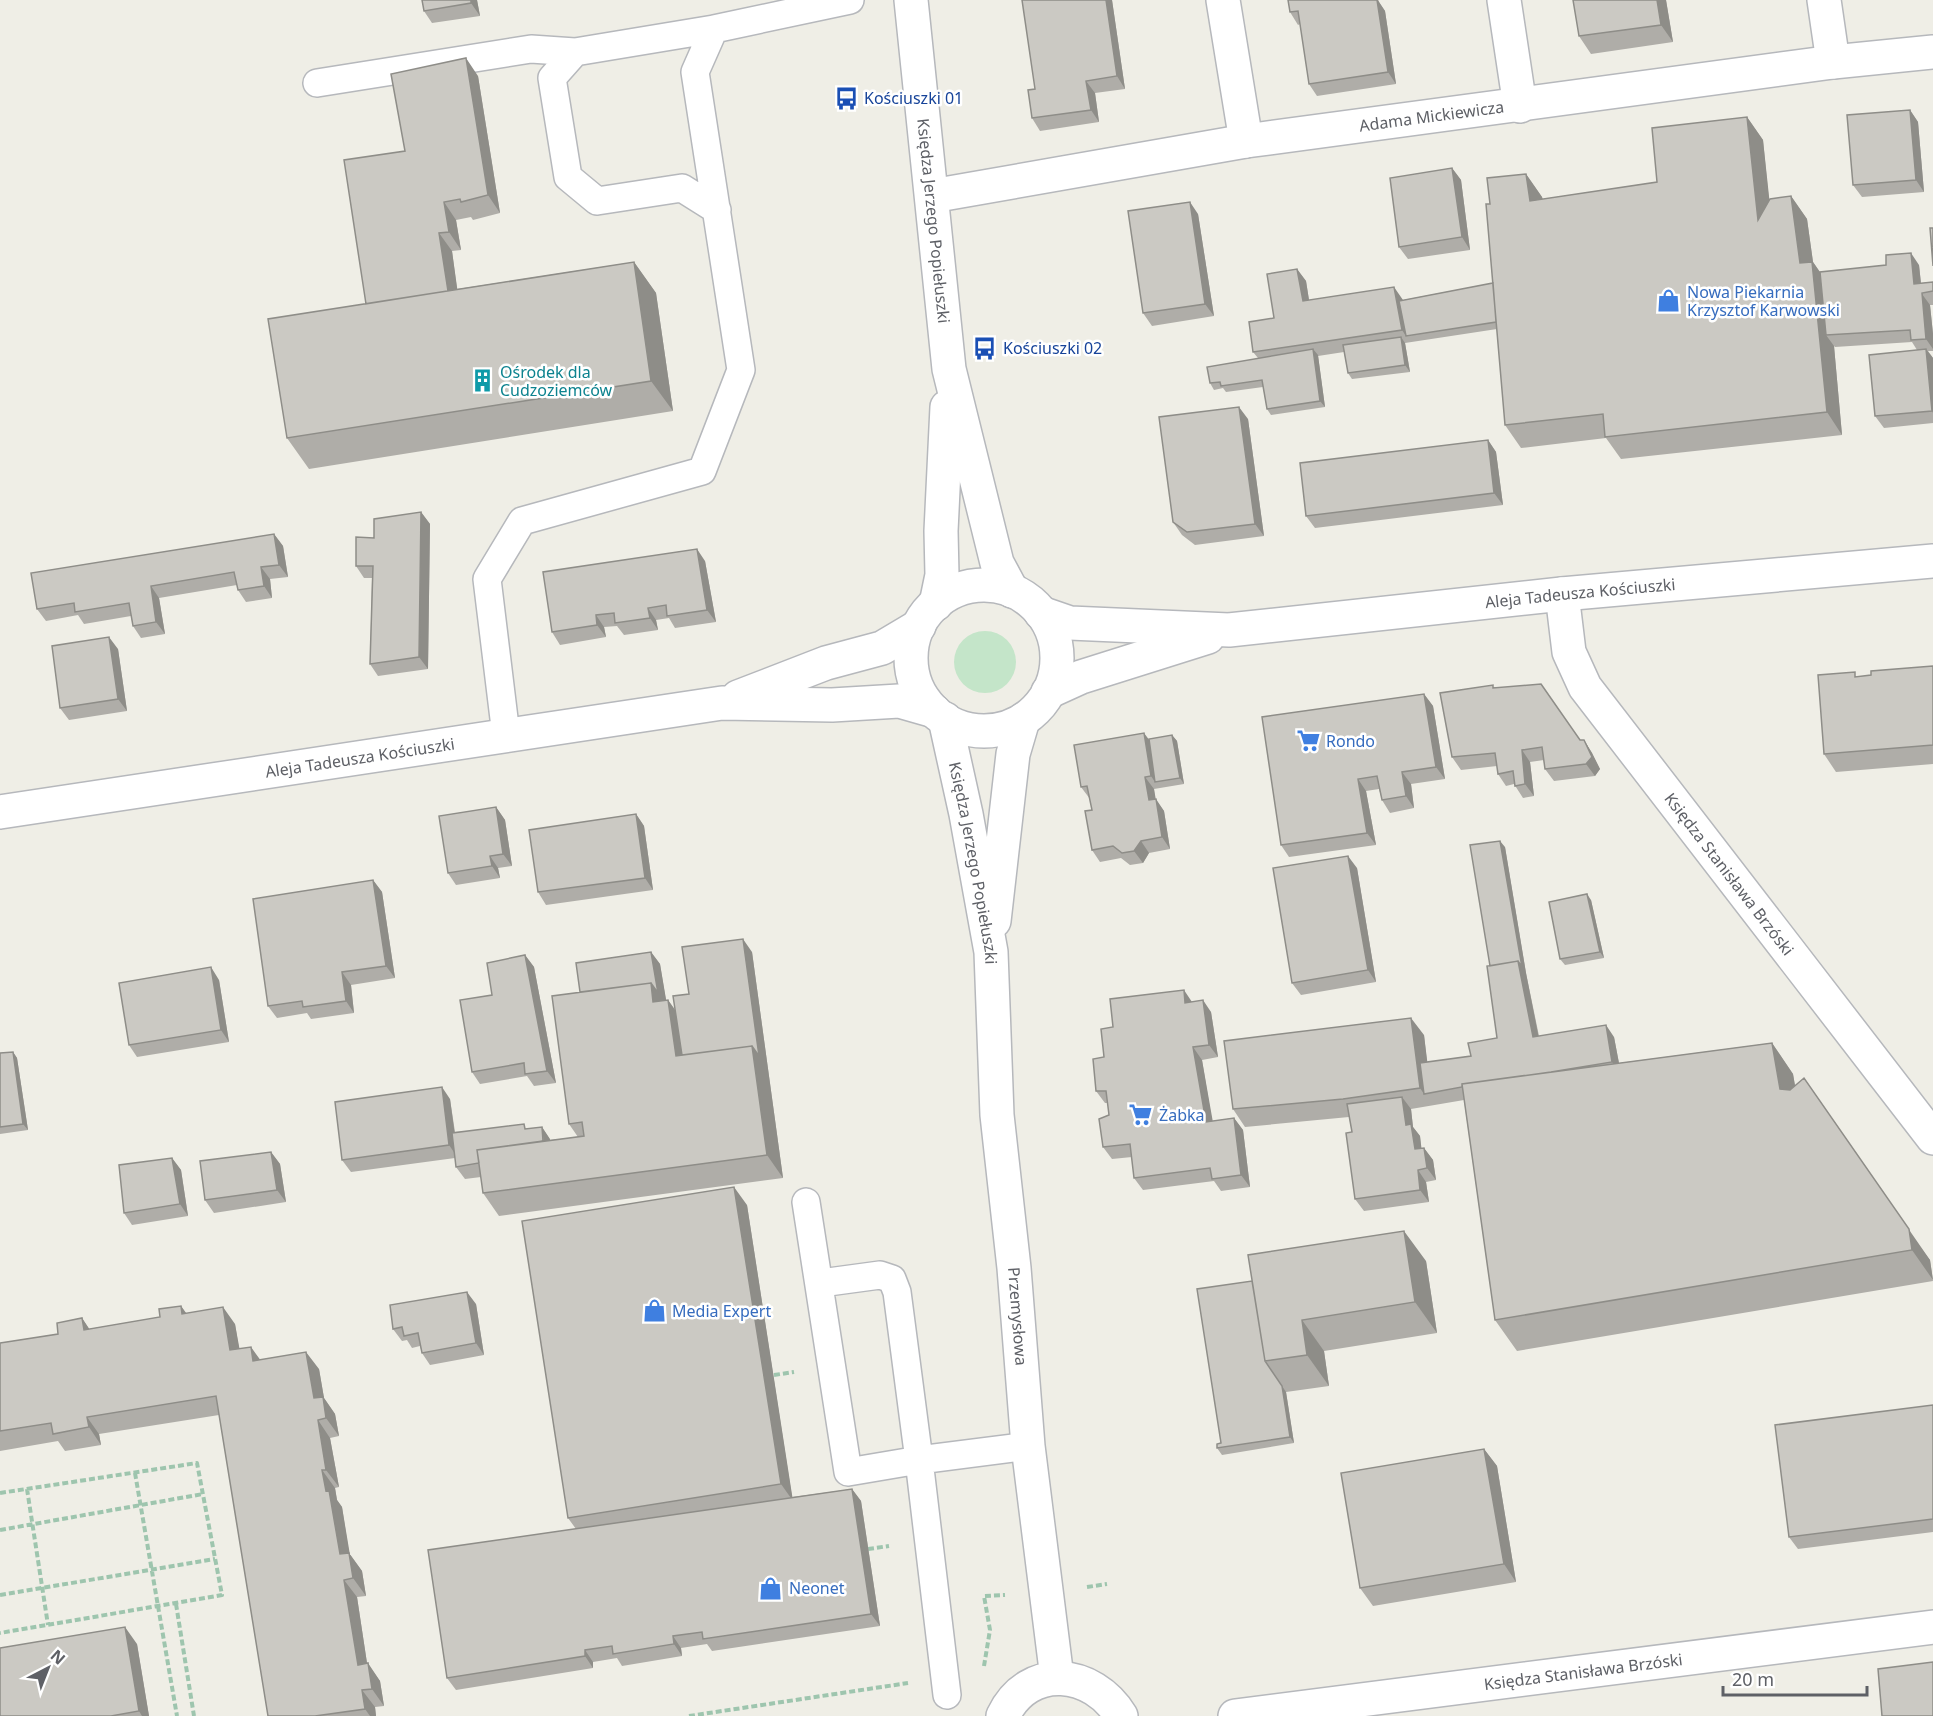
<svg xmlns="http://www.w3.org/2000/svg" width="1933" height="1716" font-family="'Noto Sans',sans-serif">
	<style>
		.green { fill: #c4e5c9 }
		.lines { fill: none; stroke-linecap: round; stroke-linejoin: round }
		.service-casing { stroke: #b6b8bc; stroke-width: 30 }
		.minor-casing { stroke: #b6b8bc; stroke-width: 36 }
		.tertiary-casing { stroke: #b6b8bc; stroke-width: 36 }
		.path { stroke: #9ec5ae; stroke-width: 4; stroke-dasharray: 6 3; stroke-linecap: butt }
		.service { stroke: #fff; stroke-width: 27 }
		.minor { stroke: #fff; stroke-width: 33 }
		.tertiary { stroke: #fff; stroke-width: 33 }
		.wall { fill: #afada8 }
		.shaded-wall { fill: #8e8d88 }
		.building { fill: #cbc9c3; stroke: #8e8d88; stroke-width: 1.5 }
		.labels { text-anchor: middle; stroke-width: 5; stroke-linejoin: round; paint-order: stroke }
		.transit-label { font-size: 16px; fill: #164399; stroke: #fff; text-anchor: start }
		.street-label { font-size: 16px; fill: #5e6066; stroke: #fff }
		.shop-label { font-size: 16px; fill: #366cbe; stroke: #fff; text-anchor: start }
		.culture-label { font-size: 16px; fill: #0d838f; stroke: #fff; text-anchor: start }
	</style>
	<rect width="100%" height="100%" fill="#efeee6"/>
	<path class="green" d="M954 662a31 31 0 1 1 62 0a31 31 0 1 1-62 0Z"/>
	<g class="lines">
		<defs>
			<path id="service" d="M714,29l-139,23 -23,26 16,99 29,24 85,-13 35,22
				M317,83l214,-34 44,3
				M506,735l-19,-156 35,-58 180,-50 39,-101 -46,-298 19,-43 136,-29
				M806,1202l42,270 71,-12 -22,-168 -5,-13 -12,-4 -59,8
				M947,1695l-28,-235 109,-14"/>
			<g id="minor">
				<path d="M1223,0l23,141"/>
				<path d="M1504,0l16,106"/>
				<path d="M1824,0l9,62"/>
				<path id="s1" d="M932,196l314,-55 587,-79 100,-10"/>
				<path id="s2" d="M1562,594l7,58 16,35 348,451"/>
				<path id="s3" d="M1235,1716l698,-89"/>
			</g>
			<g id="tertiary">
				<path id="s4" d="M911,0l38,369 48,194 15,28"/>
				<circle cx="984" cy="658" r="73"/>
				<path d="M936,604l6,-29 -1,-44 6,-124"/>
				<path id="s5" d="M1041,613l29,10 159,7 333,-36 371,-33"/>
				<path d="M1048,692l33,-15 127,-40"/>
				<path d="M738,697l88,-34 56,-15 37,-22"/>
				<path id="s6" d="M945,719l21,95 25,138 6,163 17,153 14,178 29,232"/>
				<path id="s7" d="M0,812l722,-109 110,2 67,-4 35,10"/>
				<path d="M994,921l19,-167 10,-34"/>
				<path d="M1003,1716c26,-54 90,-46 118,0"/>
			</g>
		</defs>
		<use href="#service" class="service-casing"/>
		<use href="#minor" class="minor-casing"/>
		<use href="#tertiary" class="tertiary-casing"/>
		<path class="path" d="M774,1375l20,-3
			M135,1473l42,243
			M27,1489l21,136
			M0,1493l197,-30 25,132 -222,38
			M0,1530l203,-36
			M868,1549l21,-3
			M1087,1587l20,-3
			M0,1595l215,-36
			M176,1604l18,112
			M984,1666l6,-36 -6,-34 21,-1
			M689,1716l219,-33"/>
		<use href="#service" class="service"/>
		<use href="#minor" class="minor"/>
		<use href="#tertiary" class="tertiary"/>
	</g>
	<path class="wall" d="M422,0h55l3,16 -48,7 -8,-12z
		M1112,0l13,89 -30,4 4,29 -59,9 -8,-13 3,-29z
		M1288,0h90l1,2 6,9 11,73 -79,12 -8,-12 -9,-60 -2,1 -8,-13z
		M1573,0h93l7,42 -82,12 -12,-18z
		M478,76l22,137 -27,7 -2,-3 -15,3 5,30 -9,1 5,38 177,-27 22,31 17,118 -364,58 -22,-31 79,-134 39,-153z
		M1910,110l8,12 6,70 -62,5 -9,-12z
		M1747,117l16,23 6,61 22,-5 16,23 6,43 7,10 99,-7 2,18 12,-1v23h-3l3,29v17h-5l5,7v65l-49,5 -9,-12 42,-66 -5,-8 -77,5 -1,-1 8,89 -221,24 -15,-21 -85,10 -16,-23 -8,-96 -92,14 5,29 -58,7 -4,-6 -4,-21 -26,4 7,51 -54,8 -4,-6 -4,-22 -37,5 -3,-4 -9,2 -4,-7 48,-25 -5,-6 21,-34 23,-49 9,12 3,19h94l90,-17 -3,-79 36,-30 16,23 1,2 114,-17z
		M1452,168l9,12 9,70 -62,9 -9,-12z
		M1198,214l16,102 -62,10 -9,-13z
		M1248,419l16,117 -69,9 -13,-10 -9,-13z
		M1488,440l8,12 7,53 -188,23 -9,-12z
		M421,512l9,12 -2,145 -50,7 -8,-12 2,-86h-8l-8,-12 18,-28z
		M274,534l9,12 5,31 -18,2 2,19 -26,4 -8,-12 -1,-5 -78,13 6,36 -24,4 -8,-12 -2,-10 -47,8 -6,-9 -32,6 -9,-12z
		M705,561l11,61 -41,6 -6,-10 -13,2 2,10 -34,5 -7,-9 -13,1 2,10 -46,8 -8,-13z
		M118,649l9,62 -58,9 -9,-12z
		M1933,666v98l-97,8 -12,-18 34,-77z
		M1494,687l86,53h4l8,13 8,16 -5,7 -41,5 -9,-12 -1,-9 -14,2 4,34 -11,2 -9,-14 -8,2 -8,-12 -1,-8 -36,4 -9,-13z
		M1424,694l9,12 12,73 -34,5 3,24 -24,5 -8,-13 -3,-11 -13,2 10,54 -87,12 -8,-12z
		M1172,735l5,6 7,43 -30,5 1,10 9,12 6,38 -21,4 -6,10 -13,2 -9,-7 -21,4 -8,-12v-40l-2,-11 -9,-12z
		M496,807l9,13 7,46 -14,2 2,10 -44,7 -8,-12z
		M636,814l8,12 9,64 -107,15 -8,-13z
		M1505,847l21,126 13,63 75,1 5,26 153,-20 21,31 2,12 135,174 3,21 -416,70 -22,-31 -31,-220 -53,9 2,18 7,9 1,12h3l9,12 3,20 -10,2 3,20 -65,9 -9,-12 -3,-67 -3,-15 -104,10 -12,-18 191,-74 3,27 44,-6 26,-18 -7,-72z
		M1357,868l19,114 -75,13 -9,-12z
		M373,880l9,12 13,86 -44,7 3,28 -43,6 -4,-6 -30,5 -9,-12z
		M1591,900l13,58 -39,7 -5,-6z
		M651,952l9,12 6,37 2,-1 8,11 13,-17 63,-42 31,226 -284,38 -16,-23 -2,-16 -16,2 -9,-12 -1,-9 -104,14 -9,-12 108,-61 5,33 73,-3 14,-2 8,13 28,-3 -9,-13 11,-132z
		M525,955l9,12 22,116 -22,3 -7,-10 -47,8 -8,-12 20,-77z
		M219,980l10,62 -92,15 -8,-12z
		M1192,1002l19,10 7,45 -16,3 10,61 22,-3 9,12 7,57 -29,4 -7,-10 -71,9 -9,-12 -2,-21 -20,2 -9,-12 6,-32 -1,-12h-3l-9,-12 8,-34 9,-30z
		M13,1052l4,6 11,72 -28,4v-81z
		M271,1152l9,12 6,38 -72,11 -9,-13z
		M172,1158l9,12 7,46 -56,9 -8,-12z
		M747,1205l45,292 60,-8 9,12 19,125 -168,25 -5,-7 -26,4 1,8 -60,10 -5,-8 -24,4v6l-137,22 -9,-12 129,-149 -8,-11z
		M1426,1261l11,72 -113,18 5,35 -43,6 8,51 -72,12 -5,-7 4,-5 31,-162z
		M476,1304l8,51 -54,10 -8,-12 -2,-7 -8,2 -5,-8 -5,1 -9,-12z
		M181,1306l5,7 49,11 4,25 21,11 59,9 5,29 11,16 4,22 -9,2 9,49 -4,1 2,12 5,7 7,46 13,18 4,25 -9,1 10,66 13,18 4,25 -9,1 1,9h-108l-49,-301 -120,19 2,11 -36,6 -7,-10 -58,10v-108l58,-9 24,-16 7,11 71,-12z
		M1933,1405v127l-135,17 -9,-12z
		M1484,1449l13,17 19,116 -143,24 -13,-18z
		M137,1644l12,72h-149z"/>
	<path class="shaded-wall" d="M471,0h6l3,16 -9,-13z
		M1106,0h6l13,89 -8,-13z
		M1372,0h6l1,2 6,9 11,73 -8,-12z
		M1657,0h9l7,42 -12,-17z
		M466,58l12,18 22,137 -12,-18z
		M1086,81l9,12 4,29 -8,-12z
		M1910,110l8,12 6,70 -8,-12z
		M1747,117l16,23 11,103 -16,-23z
		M1452,168l9,12 9,70 -8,-13z
		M1526,174l16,23 4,27 -16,-23z
		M1791,196l16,23 6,43 15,22 -2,51 8,11 8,89 -15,-23 -27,-149z
		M444,202l12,18 5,30 -12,-18z
		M1190,202l8,12 16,102 -9,-12z
		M439,233l13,18 10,72 -12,-18z
		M1911,253l8,12 3,29 8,11 3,29v15l-7,-10 -12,-55z
		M634,262l22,31 17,118 -22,-30z
		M1297,269l9,12 5,32 -8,-12z
		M1394,287l9,13 3,36 4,6 -8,-12z
		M1401,337l4,6 5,29 -5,-7z
		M1313,349l5,6 7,52 -5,-6z
		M1926,349l7,9v55l-1,-2z
		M1239,407l9,12 16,117 -9,-12z
		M1488,440l8,12 7,53 -9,-12z
		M421,512l9,12 -2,145 -9,-12z
		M274,534l9,12 5,31 -9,-12z
		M697,549l8,12 11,61 -9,-12z
		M261,567l9,12 2,19 -8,-12z
		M151,586l8,12 6,36 -9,-12z
		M648,608l8,12 2,10 -8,-12z
		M596,615l8,12 2,10 -9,-12z
		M109,637l9,12 9,62 -9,-12z
		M1424,694l9,12 12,73 -9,-12z
		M1144,733l9,12 2,37 -4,-6z
		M1172,735l5,6 7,43 -4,-6z
		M1584,740l8,13 8,16 -5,7 -9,-12z
		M1522,750l8,12 4,34 -9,-12z
		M1402,772l9,12 3,24 -8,-12z
		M1145,777l9,12 4,23 -9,-12z
		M1358,779l8,12 10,54 -9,-12z
		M1156,799l8,12 6,38 -8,-12z
		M496,807l9,13 7,46 -9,-12z
		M636,814l8,12 9,64 -8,-12z
		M1141,841l8,12 -6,10 -9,-12z
		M1500,841l5,6 21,126 15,76 -8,-12 -15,-76z
		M490,856l8,12 2,10 -8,-12z
		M1348,856l9,12 19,114 -8,-12z
		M373,880l9,12 13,86 -9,-12z
		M1587,894l4,6 13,58 -4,-6z
		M743,939l9,13 31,226 -16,-23 -15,-109z
		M651,952l9,12 7,41 -14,-3 -2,-19z
		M525,955l9,12 22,116 -9,-12z
		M211,967l8,13 10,62 -8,-12z
		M342,972l9,13 3,28 -8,-12z
		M1184,990l8,12 -7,1z
		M668,1000l16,23 -1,44 -7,-11z
		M1203,1000l8,12 7,45 -9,-12z
		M1411,1018l13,17 7,57 -7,2 -4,-6z
		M1606,1025l8,12 7,37 -9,-12z
		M1772,1043l21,31 8,46 -21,-31z
		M1193,1047l9,13 13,74 -9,-12z
		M13,1052l4,6 11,72 -5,-6z
		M1804,1078l126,182 3,20 -21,-30z
		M442,1087l8,12 8,59 -9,-13z
		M1402,1097l9,12 2,18 7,9 3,25 -8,-12 -9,-24z
		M1234,1118l9,12 7,57 -9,-12z
		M542,1127l8,12 3,26 -8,-12z
		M1424,1148l9,12 3,20 -9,-12z
		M271,1152l9,12 6,38 -9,-12z
		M172,1158l9,12 7,46 -8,-12z
		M1418,1170l8,12 3,20 -9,-12z
		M734,1187l13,18 46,296 -12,-17z
		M1404,1231l22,30 11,72 -22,-31z
		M467,1292l9,12 8,51 -8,-12z
		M181,1306l12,17 -11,-9z
		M223,1307l12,17 8,44 -13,-18z
		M82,1318l12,18 -10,-6z
		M1302,1320l22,31 5,35 -22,-31z
		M251,1347l13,18 -11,-4z
		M306,1352l13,17 5,29 11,16 4,22 -13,-18 -12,-20z
		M1282,1386l4,6 8,51 -4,-6z
		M87,1417l12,17 2,11 -12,-18z
		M318,1420l12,18 9,49 -13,-17z
		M1484,1449l13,17 19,116 -12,-18z
		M322,1470l13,18 2,12 5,7 9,54 -2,-8 13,18 4,25 -13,-18 -13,-24 -14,-63z
		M852,1489l9,12 19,125 -9,-12z
		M344,1580l13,17 13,86 -12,-18z
		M125,1627l12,17 12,72h-7l-3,-5z
		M673,1636l8,12 1,8 -8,-12z
		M585,1650l8,12v6l-8,-12z
		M368,1663l12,18 4,25 -12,-17z
		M362,1690l13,17 1,9h-6l-5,-7z"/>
	<path class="building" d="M422,0h49v3l-47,8z
		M1022,0h84l11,76 -31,5 5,29 -59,8 -4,-28 7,-1z
		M1288,0h89l11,72 -79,12 -11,-73 -8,1z
		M1573,0h84l4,25 -82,11z
		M466,58l22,137 -27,7 -1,-3 -16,3 5,30 -10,1 9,58 -82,13 -22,-144 61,-9 -14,-77z
		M1910,110l6,70 -63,5 -6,-70z
		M1747,117l11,103 12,-21 21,-3 9,67 12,-1 15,150 -222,25 -2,-23 -98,11 -19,-221h4l-3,-26 39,-4 4,27 127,-19 -5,-54z
		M1452,168l10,69 -63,10 -9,-69z
		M1190,202l15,102 -62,9 -15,-102z
		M1930,228h3v38z
		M1911,253l3,31 19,-2v9l-11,2 4,46 -15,1 -1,-10 -84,5 -6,-63 66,-7v-10z
		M634,262l17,119 -364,57 -19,-119z
		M1297,269l6,32 91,-14 8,43 -149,22 -4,-30 25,-4 -7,-44z
		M1493,283l3,39 -90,14 -7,-35z
		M1401,337l4,28 -57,8 -5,-28z
		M1313,349l7,52 -53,8 -5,-29 -41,6 -1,-4 -10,1 -3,-16z
		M1926,349l6,62 -57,5 -6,-61z
		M1239,407l16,117 -68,8 -14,-10 -14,-105z
		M1488,440l6,53 -188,23 -6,-53z
		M421,512l-2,145 -49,7 3,-98h-17v-29l18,1v-19z
		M274,534l5,31 -18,2 3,19 -26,4 -4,-18 -83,14 5,36 -23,4 -4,-23 -54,9 -1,-9 -37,6 -6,-36z
		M697,549l10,61 -40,6 -1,-11 -18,3 2,10 -35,5 -1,-10 -18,2 1,10 -45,7 -9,-60z
		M109,637l9,62 -58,9 -8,-62z
		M1933,666v79l-109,9 -6,-79 37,-3v5l16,-2v-4z
		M1541,684l39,56h4l8,17 -6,7 -41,5 -3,-22 -20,3 3,34 -10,2 -2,-15 -15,3 -3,-21 -43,4 -12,-64 53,-8v3z
		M1424,694l12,73 -34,5 4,24 -24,4 -5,-24 -19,3 9,54 -86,12 -19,-128z
		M1144,733l7,43 -6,1 4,23 7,-1 6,38 -21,4 -7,10 -12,2 -9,-7 -21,4 -7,-39 7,-1 -5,-24 -6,1 -7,-42z
		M1172,735l8,43 -25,4 -6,-43z
		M496,807l7,47 -13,2 2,10 -44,7 -9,-57z
		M636,814l9,64 -107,14 -9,-62z
		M1500,841l22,126 -4,-6 -28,5 -20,-121z
		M1348,856l20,114 -76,13 -19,-115z
		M373,880l13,86 -44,6 4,29 -43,6 -1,-6 -34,5 -15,-107z
		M1587,894l13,58 -40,7 -11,-57z
		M743,939l16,117 -7,-10 -70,9 -9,-59 16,-2 -7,-47z
		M651,952l7,41 -7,-10 -71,9 -4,-29z
		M525,955l22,116 -22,3 -1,-11 -52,9 -12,-72 32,-5 -5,-32z
		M1518,961l15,76 73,-12 6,37 -61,10 -89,12v3l-38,7 -4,-31 51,-7 -3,-13 29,-5 -10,-72z
		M211,967l10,63 -92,15 -10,-62z
		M651,983l2,19 15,-2 8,56 76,-10 15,109 -284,38 -6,-43 107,-14 -2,-14 -13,2 -17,-128z
		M1184,990l1,13 18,-3 6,45 -16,2 13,75 28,-4 7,57 -29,4 -2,-11 -76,10 -4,-34 -27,3 -4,-28 10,-4 -3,-24h-10l-3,-32 11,-2 -3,-28 12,-2 -3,-28z
		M1411,1018l9,70 -77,11 -110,10 -9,-68z
		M1772,1043l8,46 10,1 14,-12 105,151 3,21 -417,70 -33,-236z
		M13,1052l10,72 -23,3v-74z
		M442,1087l7,58 -107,15 -7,-58z
		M1402,1097l4,28 5,-1 4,25 9,-1 3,20 -9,2 2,20 -65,9 -9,-66 6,-1 -5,-28z
		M524,1124l1,5 17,-2 1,14 -66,9 2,13 -23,4 -4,-34z
		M271,1152l6,38 -72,10 -5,-39z
		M172,1158l8,46 -56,9 -5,-48z
		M734,1187l47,297 -213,34 -46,-297z
		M1404,1231l11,71 -113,18 5,35 -42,6 -17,-106z
		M1252,1281l13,80 17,25 8,51 -73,11v-4l4,-1 -24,-154z
		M467,1292l9,51 -54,10 -4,-20 -14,3 -2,-9 -9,2 -3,-24z
		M181,1306l1,8 41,-7 7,43 21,-3 2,14 53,-9 8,46 9,-1 3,21 -8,2 8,50h-4l4,21 3,-1 11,64 9,-1 4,25 -9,2 14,85 10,-2 4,26 -10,1 3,19 -50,7h-47l-52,-320 -129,21 2,10 -36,7 -2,-11 -51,8v-88l58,-9 -1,-11 25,-5 2,12 76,-13 -1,-8z
		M1933,1405v114l-144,18 -14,-112z
		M1484,1449l20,115 -144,24 -19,-115z
		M852,1489l19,125 -168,25 -1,-7 -29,4 1,8 -61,10 -1,-8 -27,4v6l-138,22 -19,-128z
		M125,1627l14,84 -28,5h-111v-68z
		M1933,1662v54h-51l-4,-47z"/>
	<defs>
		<symbol id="bus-bare" viewBox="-9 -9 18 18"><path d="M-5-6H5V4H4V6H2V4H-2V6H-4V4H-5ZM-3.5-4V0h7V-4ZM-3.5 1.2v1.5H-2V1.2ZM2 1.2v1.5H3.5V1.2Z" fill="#1a4fb4" stroke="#fff" stroke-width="2.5" paint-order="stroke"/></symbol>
		<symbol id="shop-bare" viewBox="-9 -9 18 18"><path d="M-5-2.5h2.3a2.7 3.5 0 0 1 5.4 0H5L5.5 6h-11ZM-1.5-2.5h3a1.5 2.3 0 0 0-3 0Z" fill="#3f7fe0" stroke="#fff" stroke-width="2.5" paint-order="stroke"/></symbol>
		<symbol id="building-bare" viewBox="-9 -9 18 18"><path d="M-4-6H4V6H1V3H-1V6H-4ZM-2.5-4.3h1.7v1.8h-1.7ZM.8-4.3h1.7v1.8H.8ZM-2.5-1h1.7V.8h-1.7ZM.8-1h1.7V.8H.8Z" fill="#0f9aa8" stroke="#fff" stroke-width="2.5" paint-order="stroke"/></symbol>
		<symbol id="supermarket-bare" viewBox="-9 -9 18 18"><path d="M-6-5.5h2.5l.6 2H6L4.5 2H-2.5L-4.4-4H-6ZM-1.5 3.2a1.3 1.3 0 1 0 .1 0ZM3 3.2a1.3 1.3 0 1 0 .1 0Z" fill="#3f7fe0" stroke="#fff" stroke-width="2.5" paint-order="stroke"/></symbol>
	</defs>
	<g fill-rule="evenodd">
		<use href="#bus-bare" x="830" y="82" width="33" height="33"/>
		<use href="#shop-bare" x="1652" y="284" width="33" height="33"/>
		<use href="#bus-bare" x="968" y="332" width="33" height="33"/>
		<use href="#building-bare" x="466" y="364" width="33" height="33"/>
		<use href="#supermarket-bare" x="1292" y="724" width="33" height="33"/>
		<use href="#supermarket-bare" x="1124" y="1098" width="33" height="33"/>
		<use href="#shop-bare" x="638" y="1294" width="33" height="33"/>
		<use href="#shop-bare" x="754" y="1572" width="33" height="33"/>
	</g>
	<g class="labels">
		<g class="transit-label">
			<text x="864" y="104">Kościuszki 01</text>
			<text x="1003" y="354">Kościuszki 02</text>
		</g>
		<g class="street-label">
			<text dy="6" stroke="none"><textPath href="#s1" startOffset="506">Adama Mickiewicza</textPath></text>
			<text dy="6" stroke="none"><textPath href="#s4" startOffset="222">Księdza Jerzego Popiełuszki</textPath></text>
			<text dy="6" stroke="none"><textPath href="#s5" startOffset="543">Aleja Tadeusza Kościuszki</textPath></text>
			<text dy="6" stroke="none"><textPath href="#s7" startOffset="364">Aleja Tadeusza Kościuszki</textPath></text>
			<text dy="6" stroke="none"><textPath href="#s6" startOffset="147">Księdza Jerzego Popiełuszki</textPath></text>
			<text dy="6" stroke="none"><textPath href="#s2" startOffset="333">Księdza Stanisława Brzóski</textPath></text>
			<text dy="6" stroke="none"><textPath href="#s6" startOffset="603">Przemysłowa</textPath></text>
			<text dy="6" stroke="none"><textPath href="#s3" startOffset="351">Księdza Stanisława Brzóski</textPath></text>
		</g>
		<g class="shop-label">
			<text x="1687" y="298">Nowa Piekarnia<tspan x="1687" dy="18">Krzysztof Karwowski</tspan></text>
			<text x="1326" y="747">Rondo</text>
			<text x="1159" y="1121">Żabka</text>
			<text x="672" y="1317">Media Expert</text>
			<text x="789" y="1594">Neonet</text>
		</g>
		<g class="culture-label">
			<text x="500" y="378">Ośrodek dla<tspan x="500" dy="18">Cudzoziemców</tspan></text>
		</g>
	</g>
	<g transform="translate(48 1668) rotate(42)" stroke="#ffffff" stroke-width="4.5" paint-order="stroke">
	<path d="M0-4.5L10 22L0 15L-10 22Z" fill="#5e6066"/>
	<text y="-9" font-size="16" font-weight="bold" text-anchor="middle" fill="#5e6066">N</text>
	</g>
	<path d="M1723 1686v9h144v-9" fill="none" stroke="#5e6066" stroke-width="3"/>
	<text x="1732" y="1686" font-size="18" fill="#5e6066" stroke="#ffffff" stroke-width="4.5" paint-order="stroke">20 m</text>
</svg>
